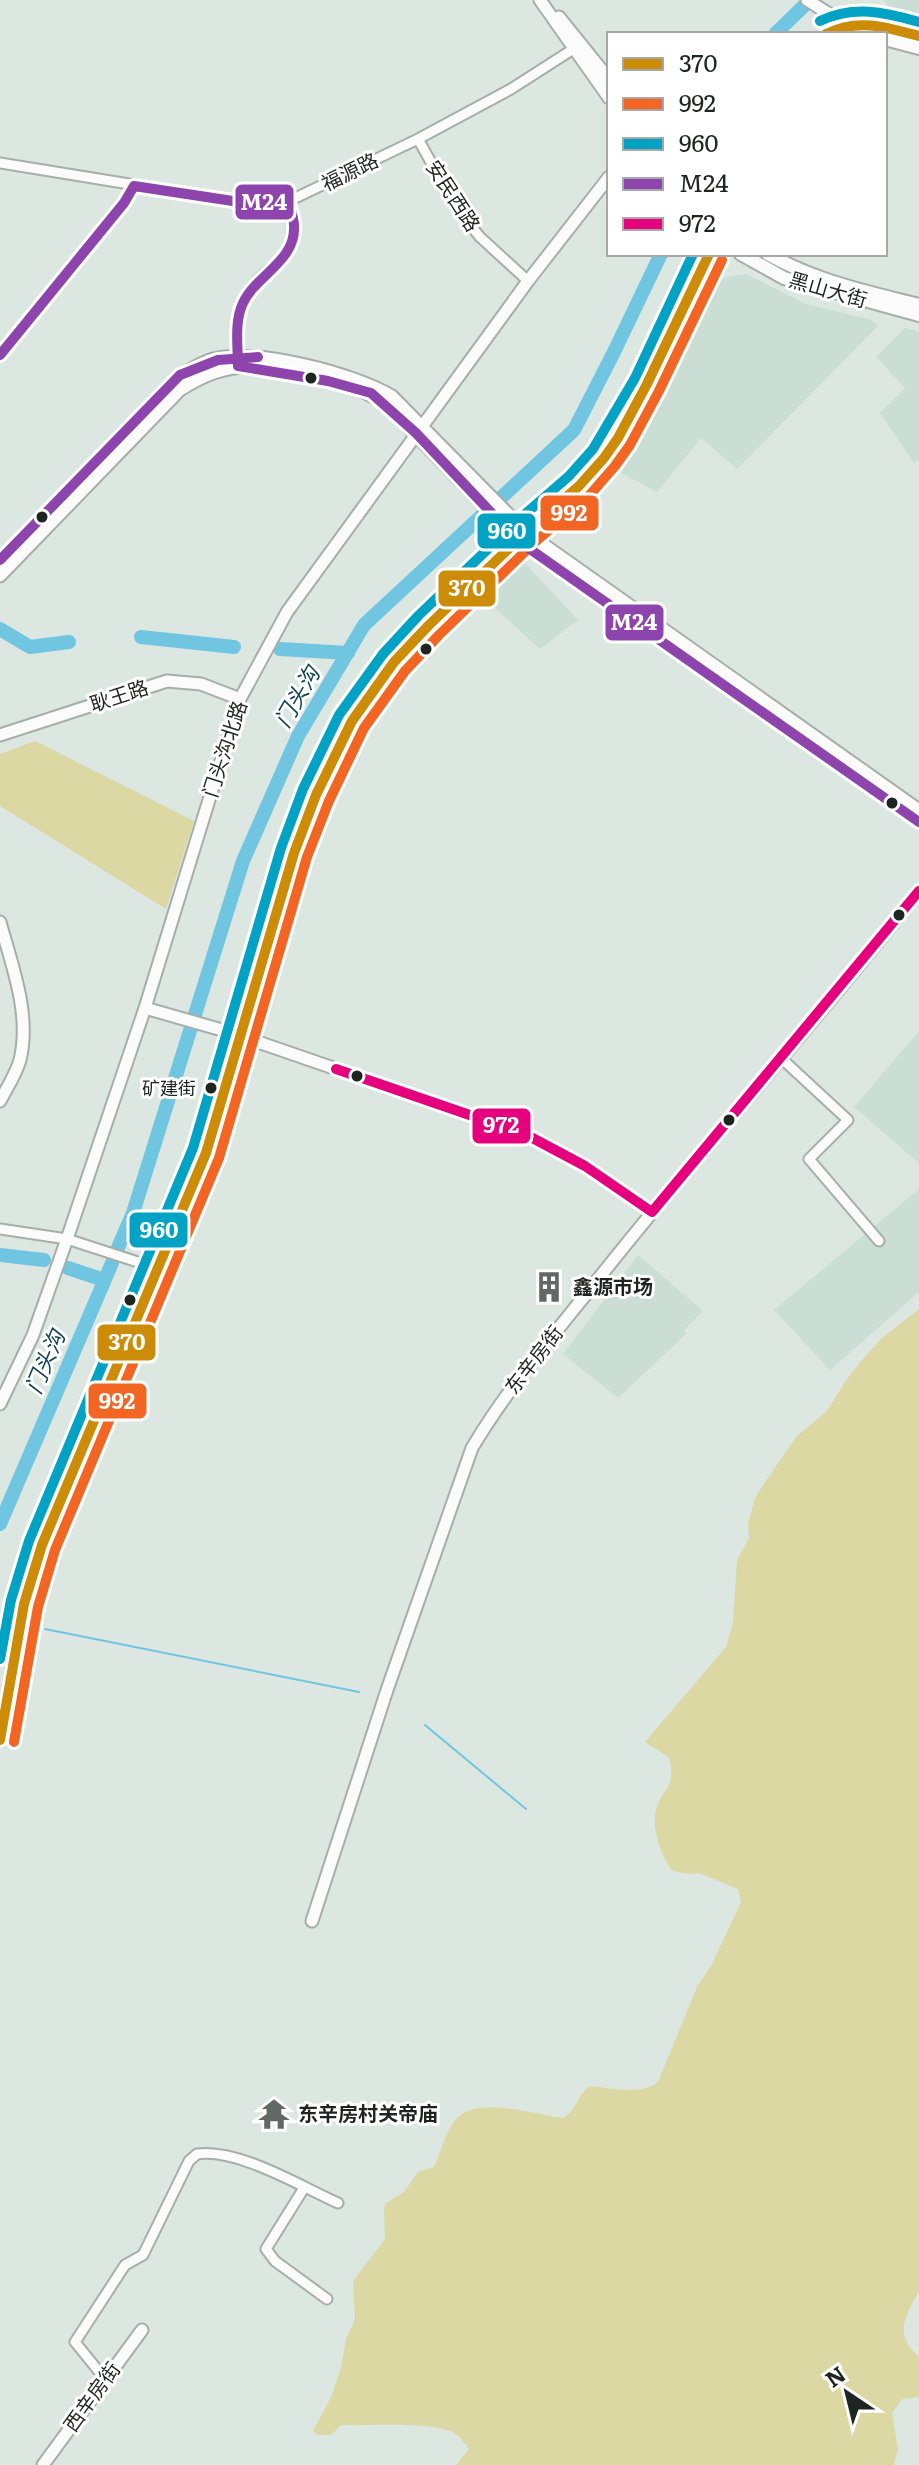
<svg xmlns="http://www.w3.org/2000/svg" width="919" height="2465" font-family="Literata,'Noto Sans SC',serif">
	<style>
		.built { fill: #cbded5 }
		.green { fill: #dbd8a3 }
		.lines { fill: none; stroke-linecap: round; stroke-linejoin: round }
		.stream { stroke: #70c5e0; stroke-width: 2 }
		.river { stroke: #70c5e0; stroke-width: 14 }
		.minor-casing { stroke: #a6aeaa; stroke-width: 13 }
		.tertiary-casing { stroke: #a6aeaa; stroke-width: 15 }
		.secondary-casing { stroke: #a6aeaa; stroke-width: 16 }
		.minor { stroke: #fafbfa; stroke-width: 9 }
		.tertiary { stroke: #fafbfa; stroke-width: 11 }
		.secondary { stroke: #fafbfa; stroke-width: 12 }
		.bus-1-casing { stroke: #fff; stroke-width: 16 }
		.bus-2-casing { stroke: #fff; stroke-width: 16 }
		.bus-3-casing { stroke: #fff; stroke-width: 16 }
		.bus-4-casing { stroke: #fff; stroke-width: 16 }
		.bus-5-casing { stroke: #fff; stroke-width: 16 }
		.bus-1 { stroke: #cc8c07; stroke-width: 10 }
		.bus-2 { stroke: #f26522; stroke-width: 10 }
		.bus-3 { stroke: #02a2c5; stroke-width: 10 }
		.bus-4 { stroke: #8e44ad; stroke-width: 10 }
		.bus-5 { stroke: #e5007d; stroke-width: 10 }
		.bus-dot { fill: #1e2521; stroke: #fff; stroke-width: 3 }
		.labels { text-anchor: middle; stroke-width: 6; stroke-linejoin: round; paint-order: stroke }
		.bus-label { font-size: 18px; fill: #1e2521; stroke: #fff; text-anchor: end }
		.street-label { font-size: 20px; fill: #1e2521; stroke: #fff }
		.poi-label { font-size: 20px; font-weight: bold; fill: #1e2521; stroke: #fff; text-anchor: start }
		.water-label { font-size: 22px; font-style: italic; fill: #0e4152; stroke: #fff }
		.line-badge { stroke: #fff; stroke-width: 3 }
		.badge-label { font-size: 22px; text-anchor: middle; font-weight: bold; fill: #fff }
	</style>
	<rect width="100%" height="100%" fill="#dce7e1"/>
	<path class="built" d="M884,0h35v20l-26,-7z
		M746,274l60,30 66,16 6,6 -141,143 -36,-31 -44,54 -43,-23 102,-190z
		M905,328l14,4v128l-5,3 -34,-50 25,-25 -29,-31z
		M524,562l54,58 -38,29 -56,-51z
		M919,1031v132l-65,-56z
		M919,1189v103l-89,78 -56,-60z
		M638,1255l65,56 -19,19 3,3 -69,65 -55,-44z"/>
	<path class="green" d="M35,741l159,80 -28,88 -166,-103v-52z
		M919,1309v982c-14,26 -26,43 0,66v40l-17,2 -10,14 6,36 -4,16h-438l13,-16c-4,-5 -8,-11 -13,-15 -19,-13 -89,-8 -115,-9l-10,10h-13l-5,-4 18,-34 10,-29 5,-29 9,-20 -2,-38 32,-42 -1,-31 2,-5 18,-11 14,-20 16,-5c7,-15 13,-40 25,-51 22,-19 79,-1 104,2 14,-8 15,-24 27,-32 20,2 51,10 68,-4l39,-95 14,-21 30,-64 -3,-13 -39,-16 -10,1 -17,-3c-10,-15 -21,-42 -16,-61 7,-25 21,-20 13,-53l-24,-15 81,-95 7,-24 4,-63 12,-22 -1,-15 7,-25 10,-16 32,-46 30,-25 20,-32 16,-20 19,-21z"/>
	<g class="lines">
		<path class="stream" d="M45,1629l314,63
			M425,1725l101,84"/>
		<path class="river" d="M775,34l35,-34
			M0,629l30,18 39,-5
			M141,637l93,10
			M280,649l68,4
			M117,1250l16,-37 110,-352 55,-125 66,-111 210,-195 39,-76 48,-100
			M0,1255l44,5
			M68,1268l36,12
			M0,1524l112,-261"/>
		<defs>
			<path id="minor" d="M418,139l39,70 23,28 48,44
				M0,163l246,40 43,-2 129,-62 93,-50 67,-43
				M0,355l124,-152 10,-17
				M238,362c0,-19 -3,-43 6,-61 23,-48 60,-29 45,-100
				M781,1058l67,62 -39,39 70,82
				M0,1229l67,10 83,27
				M304,2188l-38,61 9,12 52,38
				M105,2379l-30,-37 50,-77 18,-10 46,-94 8,-7c41,-6 103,32 141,49"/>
			<path id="tertiary" d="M540,0l69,98
				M807,0l32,20 8,11
				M559,17l50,62
				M0,560l180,-185c10,-5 22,-13 33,-16 45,-11 140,14 179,37l134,136 393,278
				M0,576l180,-186c24,-15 45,-24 74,-23 45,8 95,12 133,38l130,135 402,282
				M0,735l167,-54 34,3 39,15
				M0,922c12,44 31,92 20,138 -4,14 -13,28 -20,41
				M145,1008l84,24 296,102 60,32 67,46
				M0,1404l33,-69 34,-96 78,-231 95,-309 47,-87 241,-331 81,-104
				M312,1921l75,-231 85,-242c35,-59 80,-111 123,-165 105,-133 219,-259 324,-392
				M43,2465l99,-135"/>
			<path id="secondary" d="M826,34c31,-19 61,-6 93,2
				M842,34l13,-2 9,2
				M885,39l34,9
				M741,254l43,24 135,37
				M768,254c47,27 99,38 151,51
				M632,396l67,-142
				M339,730c40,-83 118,-150 187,-209
				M8,1646l21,-96 165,-403 106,-336 10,-21
				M0,1740l24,-136 18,-59 164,-392 88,-300 22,-58 36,-74 42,-59 35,-37 97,-93 53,-46 25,-28 14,-20 29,-54 62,-130"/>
		</defs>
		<use href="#minor" class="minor-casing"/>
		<use href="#tertiary" class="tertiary-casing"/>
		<use href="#secondary" class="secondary-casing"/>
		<use href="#minor" class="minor"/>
		<use href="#tertiary" class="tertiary"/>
		<use href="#secondary" class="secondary"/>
		<defs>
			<path id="bus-1" d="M826,34c32,-16 60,-7 93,2
				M0,1740l24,-136 18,-59 164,-392 88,-300 22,-58 36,-74 42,-59 35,-37 97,-93 53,-46 25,-28 14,-20 29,-54 62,-130"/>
			<path id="bus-2" d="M14,1742l24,-135 17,-57 164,-392 88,-301 22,-56 35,-73 41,-57 34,-36 96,-93 53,-45 27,-31 15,-21 29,-54 63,-131"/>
			<path id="bus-3" d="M820,21c34,-16 64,-9 99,1
				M0,1659l11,-59 18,-59 164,-393 88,-300 22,-59 36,-74 44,-61 36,-39 97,-93 53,-46 24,-27 42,-71 58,-124"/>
			<path id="bus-4" d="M0,355l124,-152 10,-17 112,17 43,-2c1,8 5,17 5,25 2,35 -38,49 -51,77 -9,19 -5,43 -5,63l90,15 43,12 45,40 101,107 402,282
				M0,560l180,-185 38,-15 40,-3"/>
			<path id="bus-5" d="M336,1069l189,65 60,32 67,46
				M652,1212l267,-321"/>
		</defs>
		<use href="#bus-1" class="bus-1-casing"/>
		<use href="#bus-2" class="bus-2-casing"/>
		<use href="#bus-3" class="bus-3-casing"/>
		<use href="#bus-4" class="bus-4-casing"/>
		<use href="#bus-5" class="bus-5-casing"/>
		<use href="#bus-1" class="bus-1"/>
		<use href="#bus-2" class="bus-2"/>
		<use href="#bus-3" class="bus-3"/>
		<use href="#bus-4" class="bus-4"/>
		<use href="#bus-5" class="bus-5"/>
	</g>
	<defs>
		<symbol id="building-bare" viewBox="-9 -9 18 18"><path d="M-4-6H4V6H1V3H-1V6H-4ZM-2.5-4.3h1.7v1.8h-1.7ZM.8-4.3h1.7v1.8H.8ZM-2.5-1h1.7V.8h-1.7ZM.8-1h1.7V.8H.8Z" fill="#606964" stroke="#fff" stroke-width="2.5" paint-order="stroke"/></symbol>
		<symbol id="temple-bare" viewBox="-9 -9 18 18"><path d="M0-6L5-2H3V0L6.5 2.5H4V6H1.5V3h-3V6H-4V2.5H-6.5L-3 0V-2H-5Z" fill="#606964" stroke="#fff" stroke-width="2.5" paint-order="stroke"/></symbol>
	</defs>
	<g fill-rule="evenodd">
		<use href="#building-bare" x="527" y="1265" width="44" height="44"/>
		<use href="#temple-bare" x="252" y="2092" width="44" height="44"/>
	</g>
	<g class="bus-dot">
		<circle cx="311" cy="378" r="7"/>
		<circle cx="42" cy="517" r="7"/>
		<circle cx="426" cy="649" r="7"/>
		<circle cx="892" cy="803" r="7"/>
		<circle cx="899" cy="915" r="7"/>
		<circle cx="357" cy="1076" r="7"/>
		<circle cx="211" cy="1088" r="7"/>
		<circle cx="729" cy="1120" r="7"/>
		<circle cx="130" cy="1300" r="7"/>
	</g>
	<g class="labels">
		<g class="bus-label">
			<text x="196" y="1095">矿建街</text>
		</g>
		<g class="street-label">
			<text transform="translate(350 172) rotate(-26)" y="7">福源路</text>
			<text transform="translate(453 196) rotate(57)" y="7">安民西路</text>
			<text transform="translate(828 290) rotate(16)" y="7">黑山大街</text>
			<text transform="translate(119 696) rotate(-18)" y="7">耿王路</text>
			<text transform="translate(225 749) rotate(-72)" y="7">门头沟北路</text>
			<text transform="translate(534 1360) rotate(-52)" y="7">东辛房街</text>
			<text transform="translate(92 2397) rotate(-54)" y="7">西辛房街</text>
		</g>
		<g class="poi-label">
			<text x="573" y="1294">鑫源市场</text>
			<text x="298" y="2121">东辛房村关帝庙</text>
		</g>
		<g class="water-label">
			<text transform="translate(297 697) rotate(-60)" y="8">门头沟</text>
			<text transform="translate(45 1362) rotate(-67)" y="8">门头沟</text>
		</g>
	</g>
	<g class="line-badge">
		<rect x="234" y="183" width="61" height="38" rx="8" fill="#8e44ad"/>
		<rect x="539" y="494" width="61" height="38" rx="8" fill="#f26522"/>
		<rect x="476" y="512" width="61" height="38" rx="8" fill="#02a2c5"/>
		<rect x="437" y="569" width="60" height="39" rx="8" fill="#cc8c07"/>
		<rect x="604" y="603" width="61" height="39" rx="8" fill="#8e44ad"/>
		<rect x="471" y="1107" width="61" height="38" rx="8" fill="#e5007d"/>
		<rect x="128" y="1211" width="61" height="38" rx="8" fill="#02a2c5"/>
		<rect x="96" y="1323" width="61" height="39" rx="8" fill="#cc8c07"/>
		<rect x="87" y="1382" width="61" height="38" rx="8" fill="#f26522"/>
	</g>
	<g class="badge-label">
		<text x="264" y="210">M24</text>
		<text x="569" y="521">992</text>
		<text x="507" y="539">960</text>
		<text x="467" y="596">370</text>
		<text x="634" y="630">M24</text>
		<text x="501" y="1133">972</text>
		<text x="159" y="1238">960</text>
		<text x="127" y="1350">370</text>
		<text x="117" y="1409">992</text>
	</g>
	<rect x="607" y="32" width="280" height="224" fill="#ffffff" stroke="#a5a8a6" stroke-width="2"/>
	<rect x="623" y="58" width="40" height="12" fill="#cc8c07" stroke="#a5a8a6" stroke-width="2"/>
	<text x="679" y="72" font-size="24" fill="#1e2521">370</text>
	<rect x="623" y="98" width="40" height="12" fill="#f26522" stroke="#a5a8a6" stroke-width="2"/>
	<text x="679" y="112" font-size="24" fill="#1e2521">992</text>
	<rect x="623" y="138" width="40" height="12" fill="#02a2c5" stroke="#a5a8a6" stroke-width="2"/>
	<text x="679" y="152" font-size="24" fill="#1e2521">960</text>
	<rect x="623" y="178" width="40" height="12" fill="#8e44ad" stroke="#a5a8a6" stroke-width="2"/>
	<text x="679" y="192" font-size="24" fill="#1e2521">M24</text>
	<rect x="623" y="218" width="40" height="12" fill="#e5007d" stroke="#a5a8a6" stroke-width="2"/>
	<text x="679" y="232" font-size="24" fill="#1e2521">972</text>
	<g transform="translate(847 2393) rotate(325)" stroke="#ffffff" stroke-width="6" paint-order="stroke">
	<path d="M0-6L14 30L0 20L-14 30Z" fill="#1e2521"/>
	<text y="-12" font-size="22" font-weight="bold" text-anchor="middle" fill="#1e2521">N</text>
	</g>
</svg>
